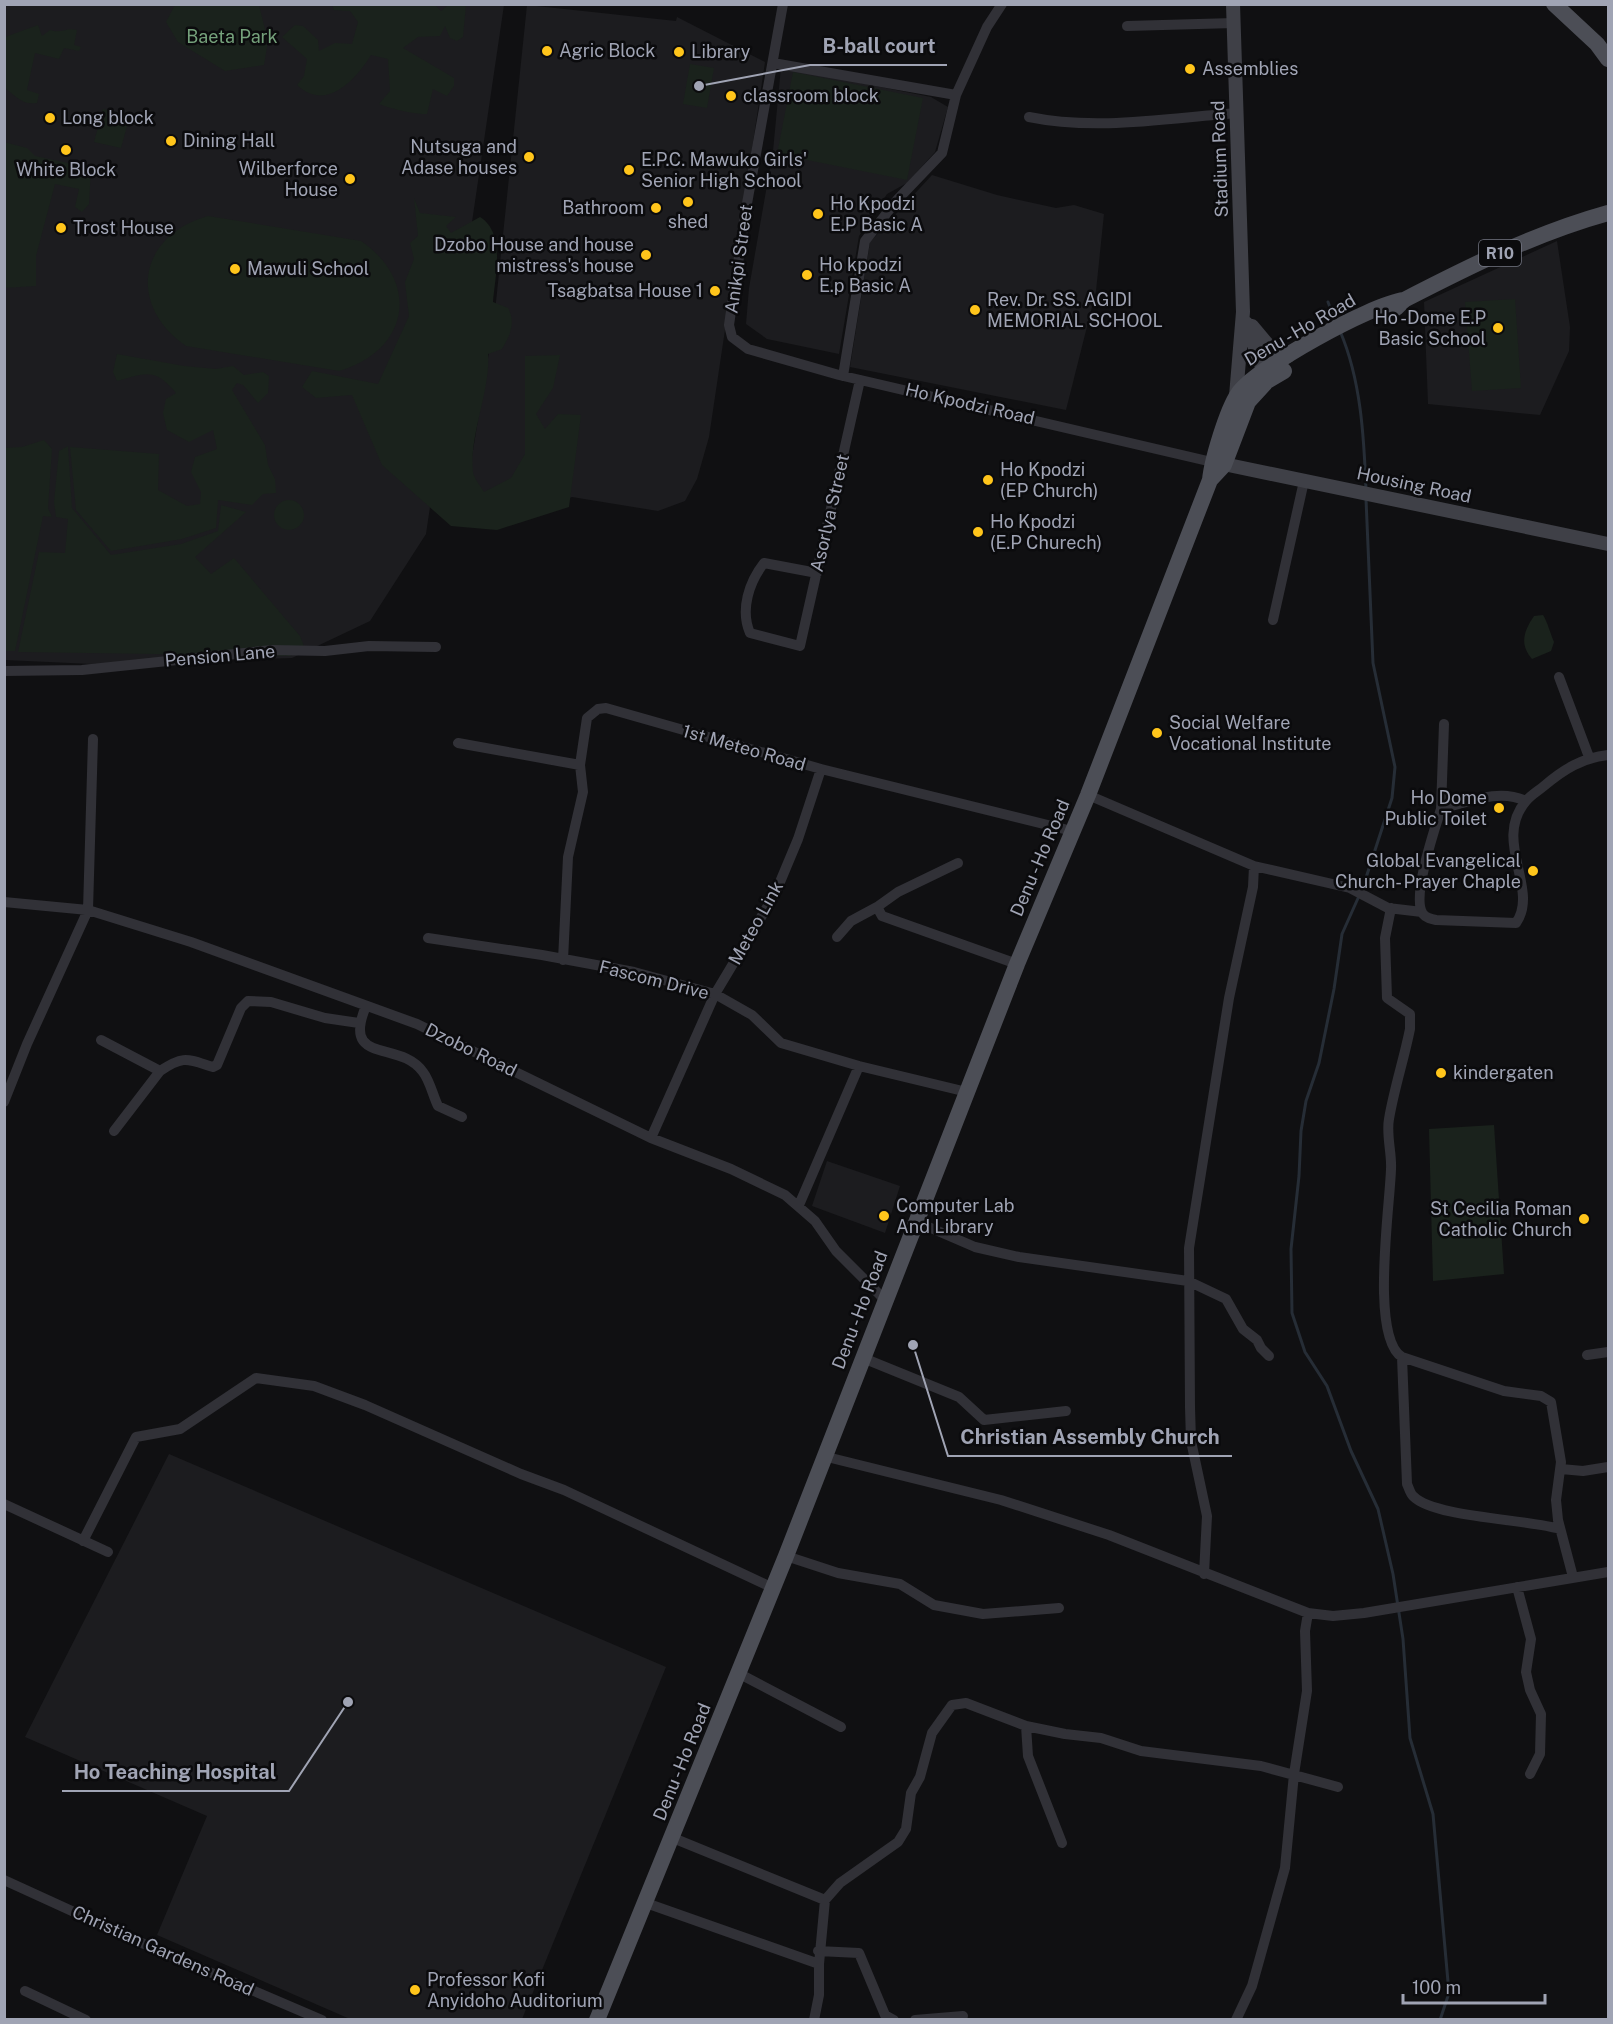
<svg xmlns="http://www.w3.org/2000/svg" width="1613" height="2024" font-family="'Public Sans',sans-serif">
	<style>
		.built { fill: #1c1c1f }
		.green { fill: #1a221c }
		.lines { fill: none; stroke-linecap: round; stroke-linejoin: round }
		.stream { stroke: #262d36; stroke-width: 3 }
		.street { stroke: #313137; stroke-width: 10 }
		.secondary { stroke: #3f4047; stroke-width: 14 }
		.primary { stroke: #4c4e56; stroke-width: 16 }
		.poi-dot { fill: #ffc51b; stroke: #0b0b0d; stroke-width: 2 }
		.labels { text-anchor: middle; stroke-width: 5; stroke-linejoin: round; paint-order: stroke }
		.shield { fill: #0b0b0d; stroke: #737682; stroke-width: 1.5 }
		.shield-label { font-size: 16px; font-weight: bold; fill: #a0a4b4 }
		.park-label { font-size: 18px; fill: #75a17b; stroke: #0b0b0d }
		.poi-label { font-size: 18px; fill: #a0a4b4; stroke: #0b0b0d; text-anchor: start }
		.street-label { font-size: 18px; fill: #a0a4b4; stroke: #0b0b0d }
		.leader { fill: none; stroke: #a0a4b4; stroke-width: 2 }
		.callout-dot { fill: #a0a4b4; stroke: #0b0b0d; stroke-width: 2 }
		.callout-label { font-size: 20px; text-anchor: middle; font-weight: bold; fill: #a0a4b4; stroke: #0b0b0d; stroke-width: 5; stroke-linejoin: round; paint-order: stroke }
	</style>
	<rect width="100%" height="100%" fill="#101012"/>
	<path class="built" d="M5,5h499l-78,529 -56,87 -78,37 -200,6 -87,-4z
		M527,5l149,16 1,-4 88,45 -56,375 -12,42 -12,22 -27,10 -86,-14 -52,19 -25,-9 -27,-26 26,-160z
		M781,67l150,30 17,10 -13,45 -28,31 -20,11 -28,42 -20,118 -72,-15 -21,-15 3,-36 24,-137z
		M932,175l65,20 59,13 18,-3 30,9 -8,77 -30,119 -216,-43 20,-125z
		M1557,241l13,86 -1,24 -29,64 -112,-11 -4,-102z
		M827,1161l73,25 -15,47 -73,-27z
		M169,1454l497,213 -144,352h-172l-193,-84 50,-119 -182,-79z"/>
	<path class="green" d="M175,5h84l9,36 -4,24 -39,6 -47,-29 -12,-20z
		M332,5h103l6,6 7,-6h18l-3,32 -6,4 -7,-3 -5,-12 -5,10 -22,1 -15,11 51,30v8l-7,10 -14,-7 -6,25c-10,1 -39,-6 -48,-10l11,-13 -2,-32 -17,-4c-16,26 -45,57 -74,30l7,-9 3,-17 -25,-22 13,-12 8,1 15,14 1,11 16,-8 17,1 6,-22 -8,-11 -16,-1z
		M38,25l4,11 8,-6c11,4 17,-3 27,0l-3,15 7,2 -2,4 -15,-3 -5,11 -24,-6 -8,37 12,4 -2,9c-16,2 -21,-7 -32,-15v-51z
		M690,64l24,4 -7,40 -24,-4z
		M793,72l130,26 -16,82 -130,-26z
		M103,109l27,6 -9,33 -27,-6z
		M4,142l23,6 8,8 56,12 -2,36 -7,8 -7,-5 4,-18 -24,-5 -19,72v30l-31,2z
		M414,198l6,15 36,4 -10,9 5,7 29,-16c26,16 15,59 13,85l15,6c8,14 2,28 -6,41l-14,5c3,34 -19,82 -15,118 1,6 8,15 11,20l27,-14 14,-24v-98l35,-1 -7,33 -17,26 9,15 13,-15 23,1 -12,92 -72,23 -46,-4 -69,-61 -30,-70 -36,3 -14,-11 10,-16 66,13 31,-68 -4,-34 9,-23 -4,-16 8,-7z
		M208,216l153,25c60,41 48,110 -22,130l-153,-25c-59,-41 -48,-110 22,-130z
		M1515,299l6,89 -49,3 -7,-89z
		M117,354l67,12 32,3 17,-3 11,9 19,-3 6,4 -1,17 -10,10 -15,-18 -6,-2 -5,7 33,55 3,20 7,14 1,14 -13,1 -11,11 -34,-5 -2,28 -34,11 -71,12 -35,-41 -6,-63 89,7 -1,36 29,16 13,-2 1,-12 -10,-20 4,-15 22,-8 -4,-19 -24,12 -22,-12 -4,-17 3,-14 10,-6c-21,-26 -30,-20 -59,-12l-4,-9z
		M44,440l8,9 -4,59 4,9 -9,-1 -28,135h-10v-203l17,-1z
		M68,446l4,62 39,47 70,-11 37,-13 3,-26 25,7 -51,45 16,17 23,-16 66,78 4,10 -14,10 -272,-4 21,-100 26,1 3,-34 -12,-2 -2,-15 5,-51z
		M274 515a15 15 0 1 1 30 0a15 15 0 1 1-30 0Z
		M1543,615c4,6 8,20 11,27l-3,9 -19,8c-13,-15 -8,-28 2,-43z
		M1494,1125l10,149 -71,7 -4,-152z"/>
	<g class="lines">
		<path class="stream" d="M1328,302l8,21
			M1340,331c21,49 24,106 26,159
			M1362,890l30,-92 3,-31 -22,-104 -7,-164
			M1359,896l-17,38 -8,55 -15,74 -13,38 -5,30 -2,45 -8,73 1,64 13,39 22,34 24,65 27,58 15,65 10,65 7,99 23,76 16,179 -9,27"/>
		<path class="street" d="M783,4l-37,205 -17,116 3,12 16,12 91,26 373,87
			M1127,26l107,-3
			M773,63l183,32
			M1029,117c68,14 139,1 208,-4
			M843,376l22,-135 32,-41 45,-47 14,-58 31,-68 15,-23
			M817,573l-53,-10c-15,19 -24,47 -14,70l50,13 60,-266
			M1273,620l31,-139
			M4,671l78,-1 190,-20 53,1 44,-5 67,1
			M1559,677l30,80
			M458,743l122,22 7,-47 11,-9 8,-1 215,61 251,62
			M1088,795l166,71 -1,21 -24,111 -40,250 1,159 1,34 16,75 -3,58
			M1526,801c-27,-13 -57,1 -85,8 -6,19 -30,89 -18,105 3,4 8,5 13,6l80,3c24,-34 -24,-82 10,-122 5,-6 12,-10 18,-15 20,-17 38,-28 64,-31
			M1441,809l3,-85
			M958,863l-60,29 -21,15 5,9 135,48
			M1254,866l96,22 38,20 34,4
			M4,902l84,8 103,32 226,82 234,114 80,31 54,26 30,26 21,30 49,49
			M1391,908l-6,30 2,60 23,16v15c-6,30 -16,60 -21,90 -3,16 3,34 2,50 -1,37 -21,168 11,188l102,34 37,5 10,6 10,60 -5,38 2,20 15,57
			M837,937l14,-16 26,-14
			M428,938l114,17 92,17 81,22 37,21 29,28 78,23 108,26
			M563,960l5,-103 15,-65 -3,-27
			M366,1006c-25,60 34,33 57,66 7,9 10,24 15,34l24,11
			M101,1040l59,31c24,-16 27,-12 53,-4l4,-2 24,-57 7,-7 23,1 54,16 34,5
			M4,1102l23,-58 61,-134 5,-171
			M114,1131l46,-60
			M651,1138l64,-144 60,-100 23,-55 23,-70
			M799,1205l60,-139
			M917,1222l58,25 44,10 169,24 38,18 17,30 14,11 4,8 8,8
			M1587,1355l21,-3
			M1402,1357l5,127c2,4 3,9 6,12 21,22 115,23 147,33
			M863,1358l96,39 25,23 82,-9
			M823,1456l178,44 108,35 199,78 25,3 31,-3 244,-41
			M1561,1469l22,2 25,-4
			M4,1504l104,48
			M83,1541l53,-104 44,-8 76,-51 58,8 51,19 156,69 43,16 209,98
			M786,1556l52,17 62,11 34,21 49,9 76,-6
			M1517,1587l14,52 -5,33 4,18 11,24 -1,40 -10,20
			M738,1673l103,54
			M1026,1726l2,30 34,87
			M673,1838l152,62
			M4,1880l140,64 178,76
			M646,1903l173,61v31l-5,25
			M818,1951l41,2 26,62 9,5
			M819,1964l6,-64 15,-17 58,-41 8,-13 5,-36 9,-16 12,-44 20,-28 14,-2 60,23 39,8 36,4 40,13 120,15 77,21
			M25,1991l61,29
			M915,2020l48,-4
			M1236,2020l16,-34 33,-118 9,-94 13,-83 -2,-60 3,-18"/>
		<path class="secondary" d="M1233,4l10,308 -7,84
			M1246,323l20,55
			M1252,326l21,25 15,5
			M1214,462l394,82"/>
		<path class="primary" d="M1554,4l43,40 11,15
			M1396,308l8,-8c66,-34 132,-67 204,-87
			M1210,480l14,-15 24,-63 19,-21 17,-10
			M597,2020l189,-464 231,-592 71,-169 122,-315c2,-20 17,-70 28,-86 17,-26 134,-90 166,-94"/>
	</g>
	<g class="poi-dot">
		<circle cx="547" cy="51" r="6"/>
		<circle cx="679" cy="52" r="6"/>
		<circle cx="1190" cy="69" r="6"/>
		<circle cx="731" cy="96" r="6"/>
		<circle cx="50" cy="118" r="6"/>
		<circle cx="171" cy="141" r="6"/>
		<circle cx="66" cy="150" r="6"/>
		<circle cx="529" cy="157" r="6"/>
		<circle cx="629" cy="170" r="6"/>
		<circle cx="350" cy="179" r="6"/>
		<circle cx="688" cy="202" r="6"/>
		<circle cx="656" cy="208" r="6"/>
		<circle cx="818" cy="214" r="6"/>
		<circle cx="61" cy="228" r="6"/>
		<circle cx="646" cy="255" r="6"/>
		<circle cx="235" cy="269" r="6"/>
		<circle cx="807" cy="275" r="6"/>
		<circle cx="715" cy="291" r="6"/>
		<circle cx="975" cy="310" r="6"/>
		<circle cx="1498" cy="328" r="6"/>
		<circle cx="988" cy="480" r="6"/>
		<circle cx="978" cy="532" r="6"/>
		<circle cx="1157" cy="733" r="6"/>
		<circle cx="1499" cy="808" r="6"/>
		<circle cx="1533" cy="871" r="6"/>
		<circle cx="1441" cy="1073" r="6"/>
		<circle cx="884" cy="1216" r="6"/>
		<circle cx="1584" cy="1219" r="6"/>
		<circle cx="415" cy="1990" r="6"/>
	</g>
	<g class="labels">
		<rect class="shield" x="1479" y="240" width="42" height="26" rx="4.5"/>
		<g class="shield-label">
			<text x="1500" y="259">R10</text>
		</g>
		<g class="park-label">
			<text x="232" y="43">Baeta Park</text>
		</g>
		<g class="poi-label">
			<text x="559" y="57">Agric Block</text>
			<text x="691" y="58">Library</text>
			<text x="1202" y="75">Assemblies</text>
			<text x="743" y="102">classroom block</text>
			<text x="62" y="124">Long block</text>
			<text x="183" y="147">Dining Hall</text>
			<text x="517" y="153" text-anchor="end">Nutsuga and<tspan x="517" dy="21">Adase houses</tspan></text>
			<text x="641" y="166">E.P.C. Mawuko Girls'<tspan x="641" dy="21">Senior High School</tspan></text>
			<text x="338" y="175" text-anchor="end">Wilberforce<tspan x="338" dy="21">House</tspan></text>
			<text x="66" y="176" text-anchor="middle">White Block</text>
			<text x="830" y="210">Ho Kpodzi<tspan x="830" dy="21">E.P Basic A</tspan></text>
			<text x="644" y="214" text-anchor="end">Bathroom</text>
			<text x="688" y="228" text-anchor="middle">shed</text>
			<text x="73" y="234">Trost House</text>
			<text x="634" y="251" text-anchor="end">Dzobo House and house<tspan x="634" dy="21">mistress's house</tspan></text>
			<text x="819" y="271">Ho kpodzi<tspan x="819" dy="21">E.p Basic A</tspan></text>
			<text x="247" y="275">Mawuli School</text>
			<text x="703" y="297" text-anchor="end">Tsagbatsa House 1</text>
			<text x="987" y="306">Rev. Dr. SS. AGIDI<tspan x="987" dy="21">MEMORIAL SCHOOL</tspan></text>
			<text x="1486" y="324" text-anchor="end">Ho -Dome E.P<tspan x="1486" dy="21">Basic School</tspan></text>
			<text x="1000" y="476">Ho Kpodzi<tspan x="1000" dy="21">(EP Church)</tspan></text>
			<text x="990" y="528">Ho Kpodzi<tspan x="990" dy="21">(E.P Churech)</tspan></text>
			<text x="1169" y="729">Social Welfare<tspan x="1169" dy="21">Vocational Institute</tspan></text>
			<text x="1487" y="804" text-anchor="end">Ho Dome<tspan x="1487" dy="21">Public Toilet</tspan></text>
			<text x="1521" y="867" text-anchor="end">Global Evangelical<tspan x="1521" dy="21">Church- Prayer Chaple</tspan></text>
			<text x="1453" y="1079">kindergaten</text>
			<text x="896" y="1212">Computer Lab<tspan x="896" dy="21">And Library</tspan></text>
			<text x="1572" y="1215" text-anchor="end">St Cecilia Roman<tspan x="1572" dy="21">Catholic Church</tspan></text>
			<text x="427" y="1986">Professor Kofi<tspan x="427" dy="21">Anyidoho Auditorium</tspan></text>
		</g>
		<g class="street-label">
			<text transform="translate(1220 159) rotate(-92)" y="6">Stadium Road</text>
			<text transform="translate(739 259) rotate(-82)" y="6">Anikpi Street</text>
			<text transform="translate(1300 330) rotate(-30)" y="6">Denu - Ho Road</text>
			<text transform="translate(970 404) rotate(13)" y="6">Ho Kpodzi Road</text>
			<text transform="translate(1414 485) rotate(12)" y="6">Housing Road</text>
			<text transform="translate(830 513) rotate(-77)" y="6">Asorlya Street</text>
			<text transform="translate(220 656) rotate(-5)" y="6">Pension Lane</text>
			<text transform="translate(744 748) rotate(16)" y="6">1st Meteo Road</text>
			<text transform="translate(1040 858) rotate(-67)" y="6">Denu - Ho Road</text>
			<text transform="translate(756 923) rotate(-61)" y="6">Meteo Link</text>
			<text transform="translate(654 980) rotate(14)" y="6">Fascom Drive</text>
			<text transform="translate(471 1050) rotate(26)" y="6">Dzobo Road</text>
			<text transform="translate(860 1310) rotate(-69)" y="6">Denu - Ho Road</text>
			<text transform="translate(682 1762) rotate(-68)" y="6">Denu - Ho Road</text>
			<text transform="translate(163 1951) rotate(24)" y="6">Christian Gardens Road</text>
		</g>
	</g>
	<path class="leader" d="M699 86L810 65H947M913 1345L948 1456H1232M348 1702L289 1791H62"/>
	<g class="callout-dot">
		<circle cx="699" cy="86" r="6"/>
		<circle cx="913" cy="1345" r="6"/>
		<circle cx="348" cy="1702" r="6"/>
	</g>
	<g class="callout-label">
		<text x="879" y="53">B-ball court</text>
		<text x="1090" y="1444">Christian Assembly Church</text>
		<text x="175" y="1779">Ho Teaching Hospital</text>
	</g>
	<rect width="1613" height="2024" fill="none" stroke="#a0a4b4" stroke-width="12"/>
	<path d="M1403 1994v9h142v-9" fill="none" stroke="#a0a4b4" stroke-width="3"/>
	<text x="1412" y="1994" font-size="18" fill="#a0a4b4" stroke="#0b0b0d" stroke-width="4.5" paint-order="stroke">100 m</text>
</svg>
